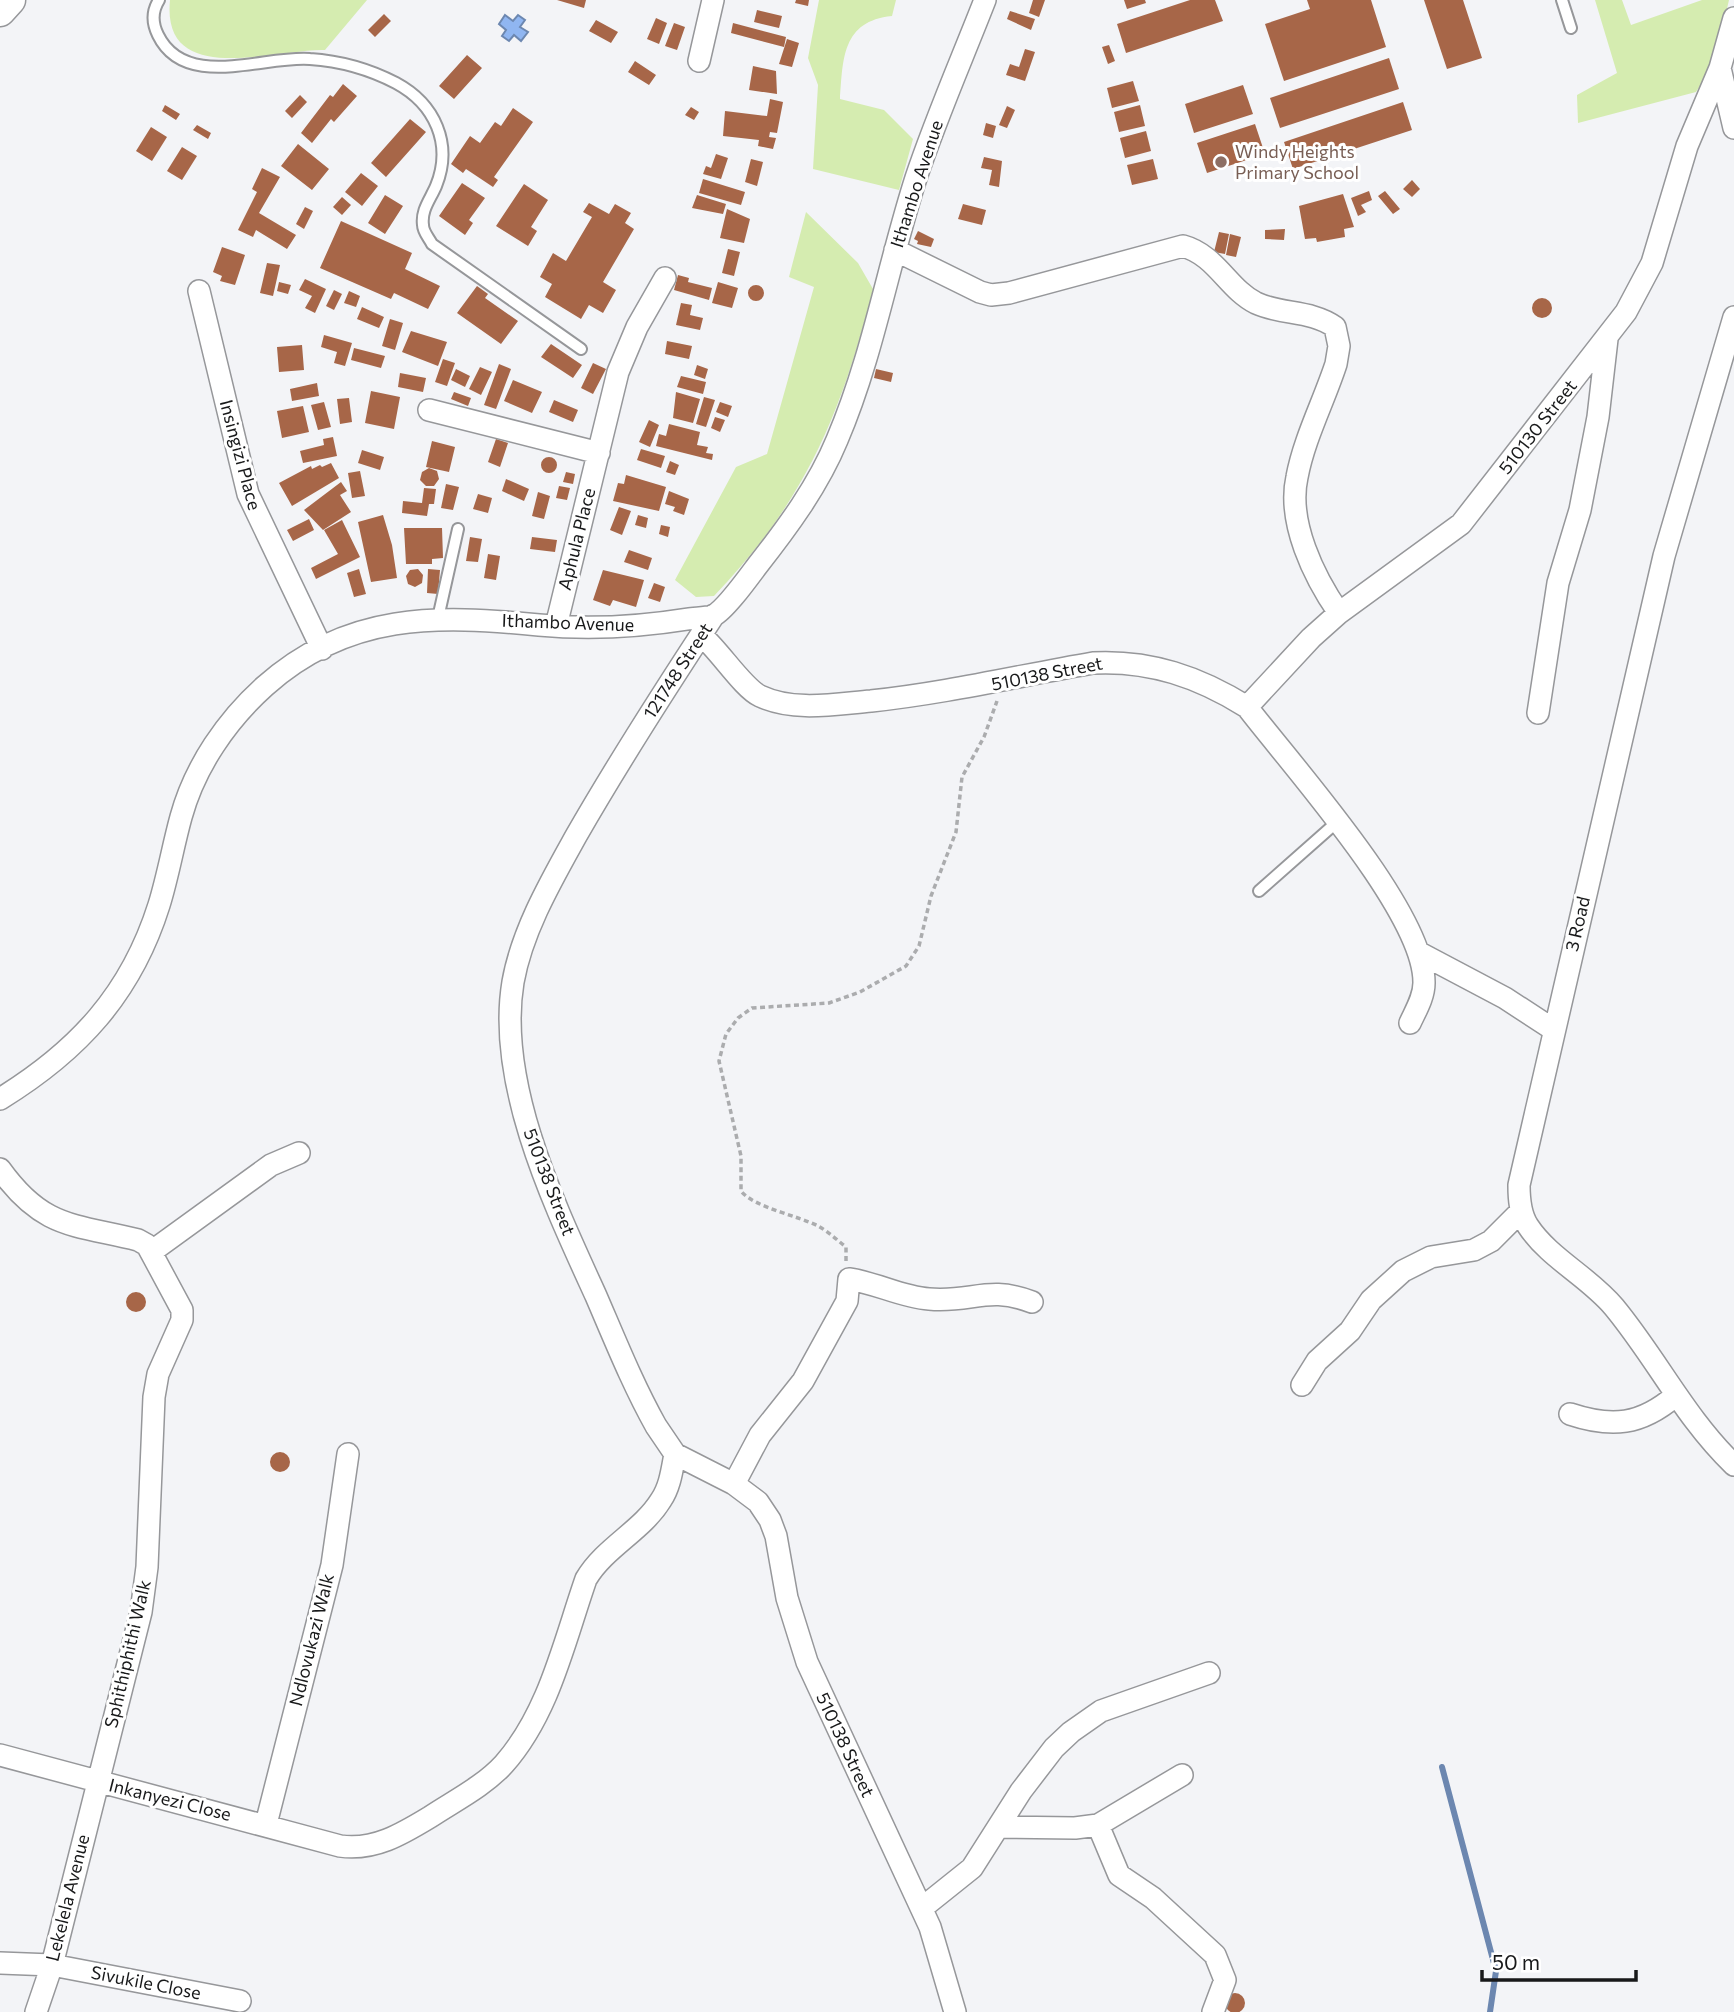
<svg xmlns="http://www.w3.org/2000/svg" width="1734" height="2012" font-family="Commissioner,sans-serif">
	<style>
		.green { fill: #d5ecb0 }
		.water { fill: #90b6f1; stroke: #6c87b0; stroke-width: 2 }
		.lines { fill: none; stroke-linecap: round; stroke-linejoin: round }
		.stream { stroke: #6c87b0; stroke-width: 6 }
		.building { fill: #a76648 }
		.lane-casing { stroke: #96979a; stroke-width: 14 }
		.street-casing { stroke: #96979a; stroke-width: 24 }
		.secondary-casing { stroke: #96979a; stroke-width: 33 }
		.path { stroke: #abacae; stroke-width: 3.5; stroke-dasharray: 5 3.5; stroke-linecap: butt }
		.lane { stroke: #fff; stroke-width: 10 }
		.street { stroke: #fff; stroke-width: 21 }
		.secondary { stroke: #fff; stroke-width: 30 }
		.education-dot { fill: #8d6e63; stroke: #fff; stroke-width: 2.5 }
		.labels { text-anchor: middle; stroke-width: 6; stroke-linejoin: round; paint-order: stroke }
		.education-label { font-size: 18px; fill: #785e54; stroke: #fff; text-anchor: start }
		.street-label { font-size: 18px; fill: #18191a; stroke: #fff }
	</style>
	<rect width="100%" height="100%" fill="#f3f4f7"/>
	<path class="green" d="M170,0h197l-42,50c-47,-2 -164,40 -155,-50z
		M819,0h77l-4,16c-50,5 -49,43 -52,83l44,11 29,29 -14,51 -86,-21 5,-84 -10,-27z
		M1595,0h27l9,25 71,-25h27l-15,64 -18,28 -118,31 -1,-28 40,-22z
		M806,212l52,51 15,26c-32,126 -68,212 -159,307l-18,1 -21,-17 61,-113 31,-13 47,-167 -25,-10z"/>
	<path class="water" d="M505,15l8,6 5,-6 7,5 -5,7 8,5 -7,9 -7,-6 -5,6 -7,-5 4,-6 -7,-6z"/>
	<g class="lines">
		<path class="stream" d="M1442,1767l54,204 -6,41"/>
	</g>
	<path class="building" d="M557,0h29l-2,8z
		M796,0h13l-1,6 -13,-3z
		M1033,0h12l-6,17 -10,-4z
		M1124,0h21l1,3 -19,6z
		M1190,0h25l8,21 -97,32 -9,-29z
		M1307,0h64l15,47 -102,34 -19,-57 45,-15z
		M1424,0h39l19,58 -35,11z
		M757,10l25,6 -3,12 -25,-6z
		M1010,11l25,8 -4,11 -24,-11z
		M384,14l7,7 -16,16 -7,-7z
		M656,18l11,5 -8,21 -12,-5z
		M596,20l22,12 -7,11 -22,-12z
		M674,23l11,4 -8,23 -12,-4z
		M733,23l53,14 -2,10 -53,-14z
		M787,39l12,4 -7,24 -13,-3z
		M1109,45l6,16 -7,3 -6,-17z
		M1025,49l10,3 -10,29 -19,-6 4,-11 9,3z
		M467,55l15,13 -28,31 -15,-13z
		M1389,58l10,31 -119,39 -10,-30z
		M635,61l21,14 -7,10 -21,-13z
		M753,66l23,5 1,23 -28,-4z
		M1133,81l6,20 -27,7 -5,-20z
		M343,84l14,12 -23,26 -3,-3 -19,24 -11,-10 29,-38 3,2z
		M1243,85l10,29 -59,19 -9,-29z
		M300,95l7,7 -15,16 -7,-7z
		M770,99l13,3 -6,31 -7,-1 -1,5 7,1 -3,11 -15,-3 1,-6 -36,-4 2,-25 42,5z
		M1403,102l9,28 -119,39 -9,-27z
		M165,105l15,9 -4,6 -14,-9z
		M1140,105l5,21 -26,6 -5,-20z
		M1007,106l8,4 -8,18 -8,-3z
		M691,107l8,5 -5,8 -9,-5z
		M513,108l20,14 -39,55 4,3 -5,7 -27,-18 -3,4 -12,-9 19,-28 10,7 15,-21 6,4z
		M410,119l16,13 -40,45 -15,-14z
		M986,123l10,3 -3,12 -10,-3z
		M1255,124l10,30 -58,19 -10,-30z
		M197,125l14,8 -3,6 -15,-9z
		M151,127l16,10 -15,24 -16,-10z
		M1146,131l5,20 -26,7 -5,-20z
		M298,144l31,25 -17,21 -31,-24z
		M182,147l15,9 -15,24 -15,-9z
		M716,154l12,4 -7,21 -18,-5 3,-8 5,2z
		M984,157l18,4 -3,26 -10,-2 3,-15 -11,-2z
		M751,159l12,3 -6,24 -12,-4z
		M1153,159l5,20 -26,6 -5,-20z
		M262,168l18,9 -21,36 37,22 -9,14 -31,-19 -3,7 -15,-7 19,-38 -5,-3z
		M361,173l17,13 -16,20 -17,-14z
		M703,179l42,13 -4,13 -42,-12z
		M1412,180l8,9 -8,8 -9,-8z
		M462,183l23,15 -16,22 4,3 -8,12 -26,-19z
		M524,184l24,16 -17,27 6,4 -9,15 -32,-20z
		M1369,191l3,9 -11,5 5,7 -8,4 -7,-18z
		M1385,191l15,18 -7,5 -15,-18z
		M1343,194l11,33 -10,2 1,8 -28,5 -1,-4 -11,1 -6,-33z
		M385,195l18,11 -18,28 -17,-11z
		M697,195l29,9 -3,10 -31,-6z
		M342,197l9,8 -9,10 -9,-8z
		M589,203l20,11 6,-10 16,9 -6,10 9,6 -31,53 13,8 -13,23 -14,-8 -8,14 -36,-22 7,-13 -12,-7 13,-24 13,8 26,-44 -9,-5z
		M963,204l23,6 -4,15 -24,-6z
		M305,207l8,4 -9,18 -8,-5z
		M727,209l23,10 -6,24 -24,-5z
		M341,221l71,32 -7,16 35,17 -12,23 -34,-16 -3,6 -71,-31z
		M1285,229l-1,11 -19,-1v-9z
		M918,231l16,8 -3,8 -14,-3 1,-3 -4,-2z
		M1219,232l10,2 -4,20 -11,-2z
		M1230,234l11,3 -5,20 -10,-2z
		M222,247l23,8 -10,30 -15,-4 2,-5 -9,-4z
		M728,249l12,3 -6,24 -12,-3z
		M267,263l13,2 -7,31 -13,-3z
		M678,275l11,3 -1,4 24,6 -3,12 -35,-10z
		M305,279l21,10 -11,24 -10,-5 7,-12 -13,-6z
		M279,282l12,3 -3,9 -11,-3z
		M718,282l20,6 -6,20 -20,-5z
		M748 293a8 8 0 1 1 16 0a8 8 0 1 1-16 0Z
		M477,286l11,8 -3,4 33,23 -17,23 -44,-31z
		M334,290l8,4 -8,16 -8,-4z
		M349,291l11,5 -4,11 -12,-4z
		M1532 308a10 10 0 1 1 20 0a10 10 0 1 1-20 0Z
		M681,303l11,2 -2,10 13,3 -3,12 -24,-5z
		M362,307l22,10 -5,11 -22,-9z
		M390,319l13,4 -8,27 -13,-4z
		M411,331l36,11 -9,24 -36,-14z
		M324,335l28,8 -7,23 -11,-3 3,-11 -16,-5z
		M667,341l25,5 -3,13 -24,-5z
		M551,344l31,21 -9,13 -32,-21z
		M302,345l2,25 -25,2 -2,-25z
		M354,348l31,8 -4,12 -30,-8z
		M443,359l12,4 -8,23 -12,-4z
		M593,363l13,6 -13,25 -12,-6z
		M499,364l12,5 -15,40 -12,-4z
		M697,365l11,4 -3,10 -11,-4z
		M480,367l12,5 -11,23 -12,-6z
		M456,369l14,7 -5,11 -14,-7z
		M876,369l17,4 -2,9 -17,-4z
		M400,373l26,5 -3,14 -25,-5z
		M681,376l25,6 -3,12 -26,-7z
		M513,380l29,12 -10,21 -28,-12z
		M317,383l2,13 -27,5 -2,-12z
		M371,391l29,6 -6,32 -29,-6z
		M454,392l17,6 -3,8 -17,-7z
		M676,392l24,7 -7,24 -20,-5z
		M704,397l11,3 -9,27 -10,-3z
		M349,398l3,24 -12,2 -3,-25z
		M554,400l24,10 -5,12 -24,-10z
		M324,402l7,25 -13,3 -7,-25z
		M720,402l12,4 -4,11 -12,-5z
		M303,406l6,26 -27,6 -5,-27z
		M715,417l10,3 -5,12 -9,-4z
		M649,420l10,5 -9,22 -11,-5z
		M669,424l31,8 -3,13 11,2 -2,6 7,1 -1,6 -56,-14 3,-12 7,2z
		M333,437l4,19 -34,7 -3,-12 24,-6 -1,-6z
		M496,439l12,4 -8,24 -12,-5z
		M432,441l23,6 -6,25 -23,-5z
		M641,449l24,7 -4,12 -24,-8z
		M362,450l22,7 -4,13 -22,-7z
		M541 465a8 8 0 1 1 16 0a8 8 0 1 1-16 0Z
		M670,461l9,4 -4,10 -9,-3z
		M331,463l8,15 -47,28 -13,-23 32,-17 1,3 8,-4 2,2z
		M429,468l8,3 2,8 -5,7h-8l-6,-6 2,-8z
		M360,471l5,25 -13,2 -4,-25z
		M566,472l9,2 -2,10 -10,-2z
		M626,475l40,12 -7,24 -46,-10 5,-18 6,1z
		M506,479l23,10 -5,12 -22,-10z
		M341,482l6,9 -7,4 11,17 -28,18 -19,-20z
		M446,484l13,3 -6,23 -12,-2z
		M559,486l11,2 -3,12 -11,-2z
		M424,488l12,1 -2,15h-5l-2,12 -25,-3 1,-12 19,2z
		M669,491l20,8 -5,16 -11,-4 2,-4 -10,-3z
		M538,492l12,4 -6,23 -12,-3z
		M478,494l14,4 -4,15 -15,-4z
		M619,507l12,4 -9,24 -12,-5z
		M383,515l9,30 5,33 -26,4 -13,-60z
		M638,515l10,3 -2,10 -11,-3z
		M309,519l5,11 -21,11 -6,-11z
		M342,520l18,37 -44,22 -5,-11 27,-14 -14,-24z
		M661,525l9,2 -2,10 -9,-3z
		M404,528h38l1,30 -11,1v5h-26z
		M470,537l12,2 -4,23 -12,-1z
		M532,537l25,3 -2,12 -25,-3z
		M629,550l23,8 -4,12 -24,-8z
		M488,554l12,2 -4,24 -12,-2z
		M359,569l7,25 -12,3 -7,-24z
		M418,569l5,6 -1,8 -7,4 -7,-3 -2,-8 4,-6z
		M428,569l12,1 -2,24 -11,-1z
		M603,570l41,10 -8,27 -23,-7 -3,6 -17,-6z
		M654,583l11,4 -5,15 -12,-4z
		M126 1302a10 10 0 1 1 20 0a10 10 0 1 1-20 0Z
		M270 1462a10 10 0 1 1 20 0a10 10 0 1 1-20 0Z
		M1225 2003a10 10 0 1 1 20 0a10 10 0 1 1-20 0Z"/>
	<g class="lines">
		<defs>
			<path id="lane" d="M159,0c-7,11 -7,23 -1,35 27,56 107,20 152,24 31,2 59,10 86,24 39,21 57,61 40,103 -6,14 -15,24 -13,39 0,7 6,13 9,19l149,105
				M1562,0l9,28
				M438,618l20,-89
				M1259,891l78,-69"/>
			<path id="street" d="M1734,18l-14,50 14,60
				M699,61l14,-61
				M895,250l85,42 11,3 18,-2 174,-47c33,9 45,43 73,57 26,12 55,7 79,24l4,19 -3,18c-12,37 -32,75 -39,113 -10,45 17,100 42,136
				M199,291l49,203 74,155
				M1734,317l-70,239 -145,629c0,14 1,29 9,41 21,32 61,51 86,81 43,52 71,111 120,158
				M429,410l170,43
				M714,615c-48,73 -95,146 -138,221 -25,45 -54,95 -63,146 -17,102 42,224 83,314 19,44 37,89 60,130l19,28 59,30 24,18 12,18 6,16 11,62 20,64 123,265 25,85
				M556,626l62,-254 19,-45 28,-49
				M701,635c18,15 42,53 59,61 34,16 75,8 111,5 75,-8 147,-25 222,-38 57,-3 106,14 154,44 45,59 178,206 177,276 0,14 -8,27 -14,40
				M1247,707l64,-69 28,-25 122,-89 165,-212 26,-49 35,-117 33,-78
				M1538,713l20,-130 22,-73 18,-93 9,-78
				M1418,952l87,46 49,32
				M0,1099c78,-48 131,-105 159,-194 9,-29 14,-59 22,-88 14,-51 46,-97 84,-131 83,-74 172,-71 274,-61 51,5 99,2 149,-6 7,-1 19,-1 25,-3 12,-6 35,-38 44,-50 30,-38 61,-80 80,-126 36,-84 51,-175 79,-262 20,-60 46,-119 69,-178
				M0,1169c43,60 74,55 138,71l9,5 35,65v10l-24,54 -4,23 -7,170 -6,45 -89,353 -16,47
				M151,1252l120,-87 28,-12
				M1302,1385l15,-24 33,-30 21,-31 32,-29 28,-14 43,-7 17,-9 30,-30
				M1570,1414c42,14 71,11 105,-18
				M734,1484l26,-49 43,-54 44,-80 2,-22c28,4 52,18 80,20 43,4 59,-14 103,3
				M0,1755l340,91c34,5 62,-12 90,-29 24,-16 54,-31 74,-53 45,-51 60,-122 82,-185 19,-32 56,-48 75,-79 9,-13 11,-30 14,-46
				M266,1824l66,-259 16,-111
				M1098,1825l21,50 34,23 62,57 10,25 -12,32
				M1001,1827l74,1 23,-3 84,-50
				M922,1908l50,-40 49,-77 33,-43 17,-16 30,-21 108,-38
				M0,1963l52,2 188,36"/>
			<path id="secondary" d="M0,11l10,-11"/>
		</defs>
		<use href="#lane" class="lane-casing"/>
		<use href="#street" class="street-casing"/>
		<use href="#secondary" class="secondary-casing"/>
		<path class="path" d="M846,1261v-14c-9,-7 -17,-15 -28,-21 -19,-10 -65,-19 -77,-35v-35l-22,-95 7,-27 12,-16 14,-10 77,-5 31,-11 46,-26 13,-20 12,-50 25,-64 6,-55 22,-40 13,-36"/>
		<use href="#lane" class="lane"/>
		<use href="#street" class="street"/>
		<use href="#secondary" class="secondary"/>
	</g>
	<circle class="education-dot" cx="1221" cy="162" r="7"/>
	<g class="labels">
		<g class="education-label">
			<text x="1235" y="158">Windy Heights<tspan x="1235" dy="21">Primary School</tspan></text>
		</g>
		<g class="street-label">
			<text transform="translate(917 184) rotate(-72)" y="6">Ithambo Avenue</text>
			<text transform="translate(1538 427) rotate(-52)" y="6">510130 Street</text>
			<text transform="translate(240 455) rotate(75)" y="6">Insingizi Place</text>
			<text transform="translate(577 539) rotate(-76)" y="6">Aphula Place</text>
			<text transform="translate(568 623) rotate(2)" y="6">Ithambo Avenue</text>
			<text transform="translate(678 671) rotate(-57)" y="6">121748 Street</text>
			<text transform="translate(1047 674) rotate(-11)" y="6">510138 Street</text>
			<text transform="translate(1578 924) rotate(-77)" y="6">3 Road</text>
			<text transform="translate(549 1182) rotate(69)" y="6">510138 Street</text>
			<text transform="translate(312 1640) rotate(-76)" y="6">Ndlovukazi Walk</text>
			<text transform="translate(128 1654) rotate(-77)" y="6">Sphithiphithi Walk</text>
			<text transform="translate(845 1745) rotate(65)" y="6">510138 Street</text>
			<text transform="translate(170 1800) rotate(14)" y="6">Inkanyezi Close</text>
			<text transform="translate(68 1898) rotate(-76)" y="6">Lekelela Avenue</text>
			<text transform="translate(146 1983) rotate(11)" y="6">Sivukile Close</text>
		</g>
	</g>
	<path d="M1482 1970v10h154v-10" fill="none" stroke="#18191a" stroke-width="3.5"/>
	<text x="1492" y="1970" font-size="21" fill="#18191a" stroke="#ffffff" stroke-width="5" paint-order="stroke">50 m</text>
</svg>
